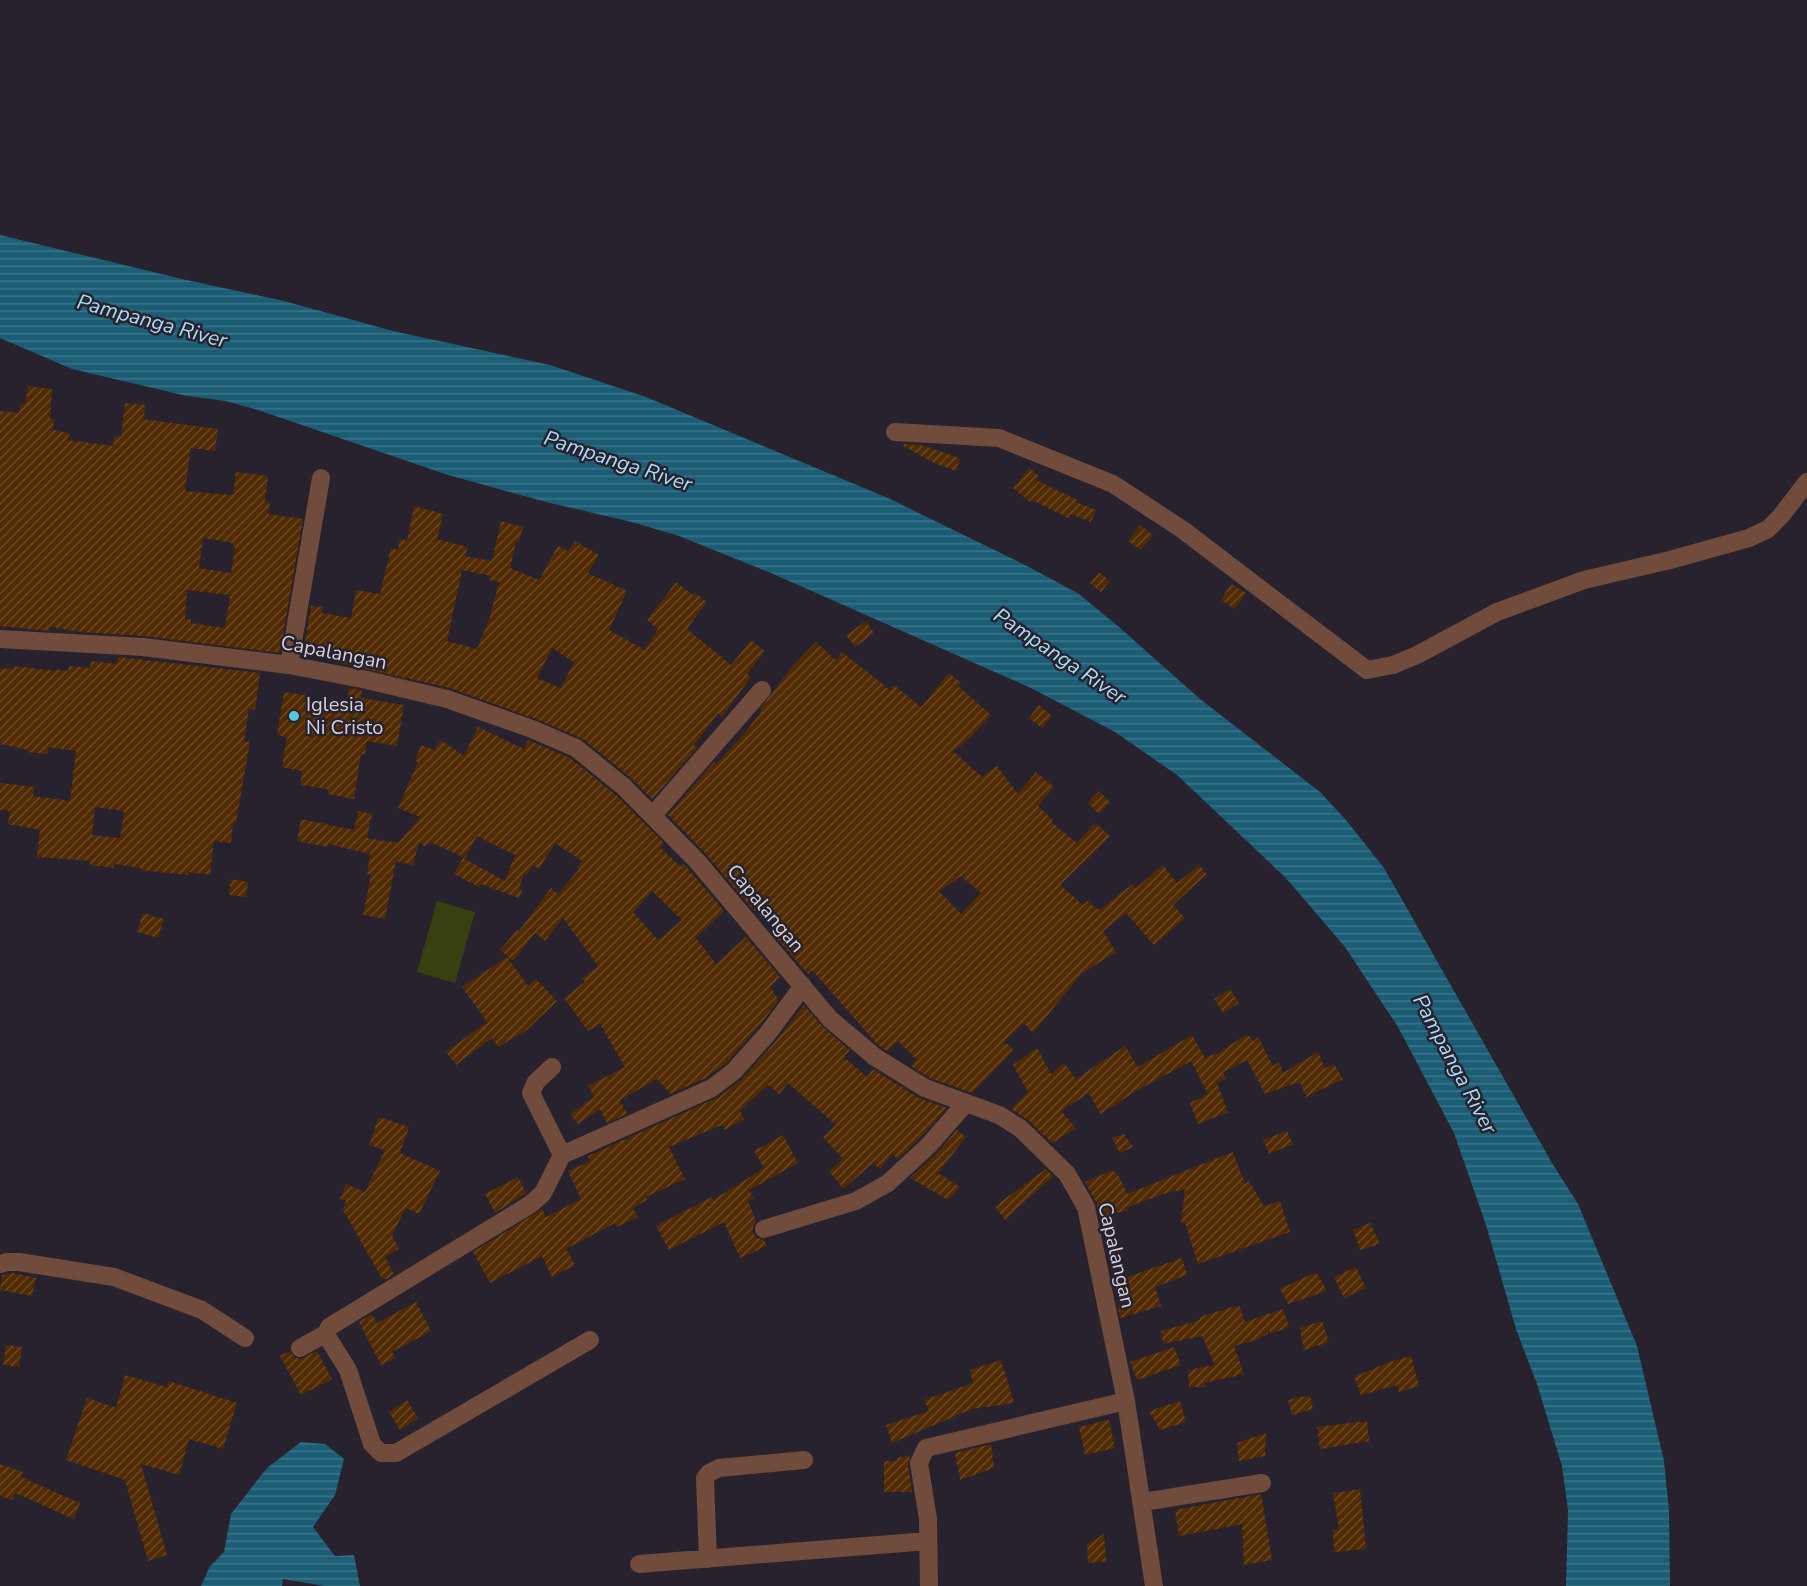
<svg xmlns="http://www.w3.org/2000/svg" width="1807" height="1586" font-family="'Nunito Sans',sans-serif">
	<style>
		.green { fill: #374110 }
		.water { fill: url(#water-rules) }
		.building { fill: url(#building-hatch); fill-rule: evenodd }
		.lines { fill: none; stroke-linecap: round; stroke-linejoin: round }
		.minor { stroke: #714b3c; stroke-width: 18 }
		.poi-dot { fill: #56c9e1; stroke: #27222e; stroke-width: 2 }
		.labels { text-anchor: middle; stroke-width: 5; stroke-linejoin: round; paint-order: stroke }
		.street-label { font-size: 20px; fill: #d4d1d9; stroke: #27222e }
		.poi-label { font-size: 20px; fill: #d4d1d9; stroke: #27222e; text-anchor: start }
		.water-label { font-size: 21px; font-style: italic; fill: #a9ddf5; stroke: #27222e }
	</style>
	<defs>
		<pattern id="water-rules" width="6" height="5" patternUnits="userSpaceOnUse" patternTransform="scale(1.5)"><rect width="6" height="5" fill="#1c5d76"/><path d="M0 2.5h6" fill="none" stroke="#3c7389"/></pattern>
		<pattern id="building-hatch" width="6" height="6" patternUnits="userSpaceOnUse" patternTransform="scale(1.5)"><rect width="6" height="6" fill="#512a02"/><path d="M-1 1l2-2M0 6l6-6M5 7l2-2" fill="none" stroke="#694826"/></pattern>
	</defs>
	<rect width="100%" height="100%" fill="#27222e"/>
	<path class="green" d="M437,901l38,11 -20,71 -38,-11z"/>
	<path class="water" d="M0,235l182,44 102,22 109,30 157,34 96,32 242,101 139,68 52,28 40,33 81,72 120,93 26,28 38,48 168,295 26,41 59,142 27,115 5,50 1,75h-104l2,-76 -6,-44 -25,-82 -21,-55 -30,-104 -32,-92 -56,-106 -53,-80 -59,-69 -109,-103 -62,-43 -84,-44 -260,-115 -92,-37 -47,-14 -86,-20 -98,-27 -190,-65 -32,-9 -39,-5 -115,-27 -72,-31z
		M301,1442l24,2 19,15 -9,36 -22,32 22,29 19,-1 6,31h-35l-42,-7 -1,7h-81l9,-20 14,-14 7,-38 36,-46z"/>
	<path class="building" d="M28,386l24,3 -2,30h4l-1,11 16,3 -1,7 45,6 1,-10 7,1 4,-34 21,2 -3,14 75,10 -3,22 -24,-3 -6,43 48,4 3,-23 32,4 -3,25 5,1 -2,12 35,5 -23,134 -136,-17 -62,-4 -32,-5v4l-50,-5v-215l19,2 1,-9h5zM203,538l30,5v4h2l-4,26 -32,-5zM187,590l43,5 -5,33 -34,-5v-4h-6z
		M904,444l17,1 39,13 -4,13 -22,-8 -31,-17z
		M1029,468l10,8 -3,4 41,20 -1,2 20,8 -5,12 -21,-8 -2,4 -36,-18 -2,2 -17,-14z
		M414,506l29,8 -6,25 31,8 -3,9 27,5 9,-40 22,6 -4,15h-3l-6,26 29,12 19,-34 10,5 7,-10 24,14 -11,18 39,18 -18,39 36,20 13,-21 -11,-9 29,-38 17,13 2,-2 12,9 -20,27 44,36 20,-25 14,11 -18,23 4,3 -29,40 -4,-3 -24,31 3,3 -45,51 -21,-21 -48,-39 -47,-20 -86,-31 -112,-25 1,-7 -36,-3 8,-47 12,1 -1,6 29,5 5,-28 24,4 11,-46 7,2 2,-11 7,2zM462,570l29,6 -1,4 9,2 -8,30h1l-15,37 -30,-8zM552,648l22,14 -13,26 -24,-10z
		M1140,525l13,10 -12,15 -13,-9z
		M1099,572l11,9 -9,11 -11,-9z
		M1231,584l15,9 -11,16 -14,-9z
		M866,621l8,12 -19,14 -9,-12z
		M816,642l20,18 6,-8 48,38 4,-5 27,22 28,-34 12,10 -3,3 33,29 -23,25 -15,11 29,26 15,-11 21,28 18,-22 18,15 -16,19 15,14 -2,2 26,21 18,-20 15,13 -50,49 23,20 4,-4 12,9 34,-26 3,4 27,-23 14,18 22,-18 8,9 -34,31 12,13 -31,27 -28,-32 -23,18 13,21 -35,22 -48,59 -9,-10 -20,18 10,9 -42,43 -42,-15 -19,-12 6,-6 -19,-19 -11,10 -9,-6 -66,-75 -4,4 -36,-41 5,-7 -15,-21 -8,6 -48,-57 -38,-39 46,-53 2,2 26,-28 20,-25 -2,-2 31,-41zM961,876l20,17 -20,21 -22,-23z
		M118,657l142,16 -5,37 -6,-1 -5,32 6,1 -14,81h-3l-2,20 -17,-2 -4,34 -22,-3v3l-48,-5 1,-2 -27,-4v4l-24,-3v-4l-53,-4 3,-27 -32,-6 2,-13 -10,-1v-27l34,4 -1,9 37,5 6,-50 -28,-4 -1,7 -20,-2 1,-2 -28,-6v-76l13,1v-3l43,5v-2l12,2 1,-5 21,2 1,-7 26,3zM95,807l29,4 -4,27 -28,-3z
		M349,688l13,2 -1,8 43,7 -7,41 -30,-5 -2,14 -4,-1 -7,45 -26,-5v-5l-28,-4 2,-14 -20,-4 5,-30 -10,-2 7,-43 27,4v5l35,5z
		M1039,705l13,11 -10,12 -13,-10z
		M478,727l46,22 4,-9 42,18 46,37 48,48 -4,4 21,20 3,-3 40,47 -28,27 20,26 30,-27 34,40 -10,10 9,13 -20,26 -33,37 -20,15 -36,16 -13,-15 -37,21 7,14 -20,9 -7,-14 -22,15 -8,-10 24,-17 -6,-11 37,-19 -25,-43 -12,7 -24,-33 21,-16 -3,-3 16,-13 -35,-48 -18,23 -10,-8 -22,28 -13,-11 17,-20 2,1 32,-43 7,6 21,-25 -2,-2 5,-6 -27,-18 -16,26 -6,-4 -6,10 -3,-1 -5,14 3,3 -3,7 -38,-14 -2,3 -25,-13 9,-16 42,23 10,-26 -38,-19 -12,22 -35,-16 -5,5 -6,-5 -6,23 -17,-4 -11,58 -22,-4 8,-40 -4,-1 3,-20 -42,-10 -1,3 -30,-6 4,-22 53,11 4,-19 14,3 -5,24 31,5 22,-26 -22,-9 20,-46 -3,-1 6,-16 13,5 7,-10 23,16zM652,891l30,29 -24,20 -25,-28z
		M1099,791l11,11 -11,12 -11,-11z
		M231,879l17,3 -2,15 -17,-2z
		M143,913l21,6 -6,19 -21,-6z
		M507,957l21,29 8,-7 21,22 -30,29 -29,17 -6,-9 -36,27 -10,-13 41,-30 -25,-35z
		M1230,989l9,14 -16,10 -9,-14z
		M804,1005l19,22 27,23 -6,7 23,20 6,-8 46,29 28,10 -27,30 -22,21 -6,-5 -12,15 -7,-6 -30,26 -14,-18 14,-12 -20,-22 13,-12 -48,-42 -9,11 -11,-9 -28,25 4,9 -19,11 -3,-5 -53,22 16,32 -39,18 1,3 -14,8 5,9 -21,10 -2,-4 -49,26 9,16 -23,12 -10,-21 -52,27 -17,-31 69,-43 4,8 35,-18 -13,-28 22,-10 -2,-5 131,-59 23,-18 34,-38z
		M1247,1034l7,7 4,-4 15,29 6,-4 4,11 35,-21 7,16 9,-4 9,15 -37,18 -6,-15 -35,12 -18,-34 -24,12 3,6 -9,5 11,29 -30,12 -8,-21 18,-9 -17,-33 -53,29 -38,24 -11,-21 -28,18 15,17 -24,15 -24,-23 -17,-11 17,-17 -15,-27 24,-17 14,26 13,-11 12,16 49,-33 13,21 54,-32 13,23 8,-4 1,2z
		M379,1117l30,10 -9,26 40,18 -21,43 -13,-6 -14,27 7,14 -14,8 9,17 -7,5h-5l-39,-69 3,-9 -6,-2 6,-15 19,8 20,-42 -16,-5z
		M957,1130l9,7 -28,36 22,14 -12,13 -38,-22 26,-24z
		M1287,1131l6,13 -24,10 -6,-14z
		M1124,1134l9,13 -13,6 -8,-15z
		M783,1135l15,28 -49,27 5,8 -6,3 8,20 -3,6v6l4,5 7,2 3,6 -27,12 -16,-36 -55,28 -13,-24 56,-29 1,3 51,-32 -10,-17z
		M1233,1152l12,32 4,-3 15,25 16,-5 10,31 -92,32 -13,-41h-4l4,-34 -8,3 -1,-2 -49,17 1,3 -15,4 4,19 -14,3 -6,-32 -12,-22 28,-12 7,8 7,16z
		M1046,1169l7,7 -48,44 -10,-14z
		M518,1177l8,16 -31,20 -10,-19z
		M1370,1223l10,21 -20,6 -7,-20z
		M1182,1258l5,17 -32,12 6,19 -41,12 -2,-13 5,-2 -8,-22z
		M1356,1267l10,21 -22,10 -10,-21z
		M1316,1272l11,19 -39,13 -8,-15z
		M13,1273l23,5 -4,18 -32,-6 2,-15z
		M416,1302l15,29 -39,21 3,6 -14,7 -22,-43 13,-8 5,9z
		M1239,1305l6,17 38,-13 6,18 -19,7 -2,-5v5l-8,3v2l-26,7 10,28 -39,9v4h-16l-1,-17 27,-5 -13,-29 -39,8 -2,-13 39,-11 -1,-3z
		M1322,1321l7,21 -25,8 -4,-22z
		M6,1345l16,2 -3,20 -16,-2z
		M1174,1347l7,18 -44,15 -7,-18z
		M290,1351l4,6 6,2 17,-8 15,28 -31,16 -21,-39z
		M1411,1356l8,30 -20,6 -2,-7 -36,10 -7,-18 35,-15z
		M1001,1360l13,43 -42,6 -80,34 -6,-18 43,-14 -5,-11 49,-17 -3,-13z
		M125,1375l42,12 2,-6 68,22 -14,46 -34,-10 -10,36 -38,-11 26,91 -19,6 -23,-81 -59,-20 21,-62 29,10z
		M1310,1395l3,14 -21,6 -4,-15z
		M407,1400l11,18 -18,12 -11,-18z
		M1180,1401l6,21 -26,8 -11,-19z
		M1109,1420l6,28 -30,7 -6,-28z
		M1367,1421l2,20 -49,8 -3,-22z
		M1266,1433l-1,23 -26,5 -2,-18z
		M991,1444l3,24 -34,12 -5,-27z
		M910,1455l-2,10 4,27h-28v-31h13v-3z
		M0,1464l23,8 -2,5 59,26 -6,16 -59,-26 -2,7 -13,-4z
		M1360,1489l6,60 -32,3 -1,-22h6l-6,-37z
		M1261,1494l11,66 -28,5 -2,-41 -63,12 -4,-26z
		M1104,1534l2,27 -18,2 -1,-19z"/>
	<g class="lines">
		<path class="minor" d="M895,432l104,6 114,46 70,46 184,140 26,-5 24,-10 80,-43 87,-32 86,-20 79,-22 19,-9 13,-13 26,-34
			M0,639l143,8 146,18 78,15 80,19 85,30 44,19 48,39 73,74 133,158 45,38 50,31 74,27 21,13 47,46 19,33 40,194 28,185
			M289,665l32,-187
			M653,815l109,-125
			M552,1067l-16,15 -5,11 31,62
			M764,1229l92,-28 32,-18 40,-37 38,-43
			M0,1264l7,-2h12l95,15 88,33 43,28
			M590,1340l-194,113h-15l-9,-9 -24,-74 -20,-32 -1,-5 2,-6 202,-123 12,-11 19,-38 150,-67 22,-17 34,-38 35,-47
			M300,1348l27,-15
			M1143,1502l119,-19
			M708,1559l-3,-81 4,-5 10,-5 85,-8
			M639,1564l289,-23
			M929,1586l-1,-67 -9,-56 7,-15 200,-47"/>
	</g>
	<circle class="poi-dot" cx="294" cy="716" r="6"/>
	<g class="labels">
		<g class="street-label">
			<text transform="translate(334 652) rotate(11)" y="7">Capalangan</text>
			<text transform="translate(766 908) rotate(50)" y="7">Capalangan</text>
			<text transform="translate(1117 1255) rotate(77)" y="7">Capalangan</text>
		</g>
		<g class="poi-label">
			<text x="306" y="711">Iglesia<tspan x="306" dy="23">Ni Cristo</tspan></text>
		</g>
		<g class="water-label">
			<text transform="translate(152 321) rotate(15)" y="7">Pampanga River</text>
			<text transform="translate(618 461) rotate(18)" y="7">Pampanga River</text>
			<text transform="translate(1060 656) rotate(34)" y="7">Pampanga River</text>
			<text transform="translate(1455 1064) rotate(62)" y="7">Pampanga River</text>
		</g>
	</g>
</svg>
